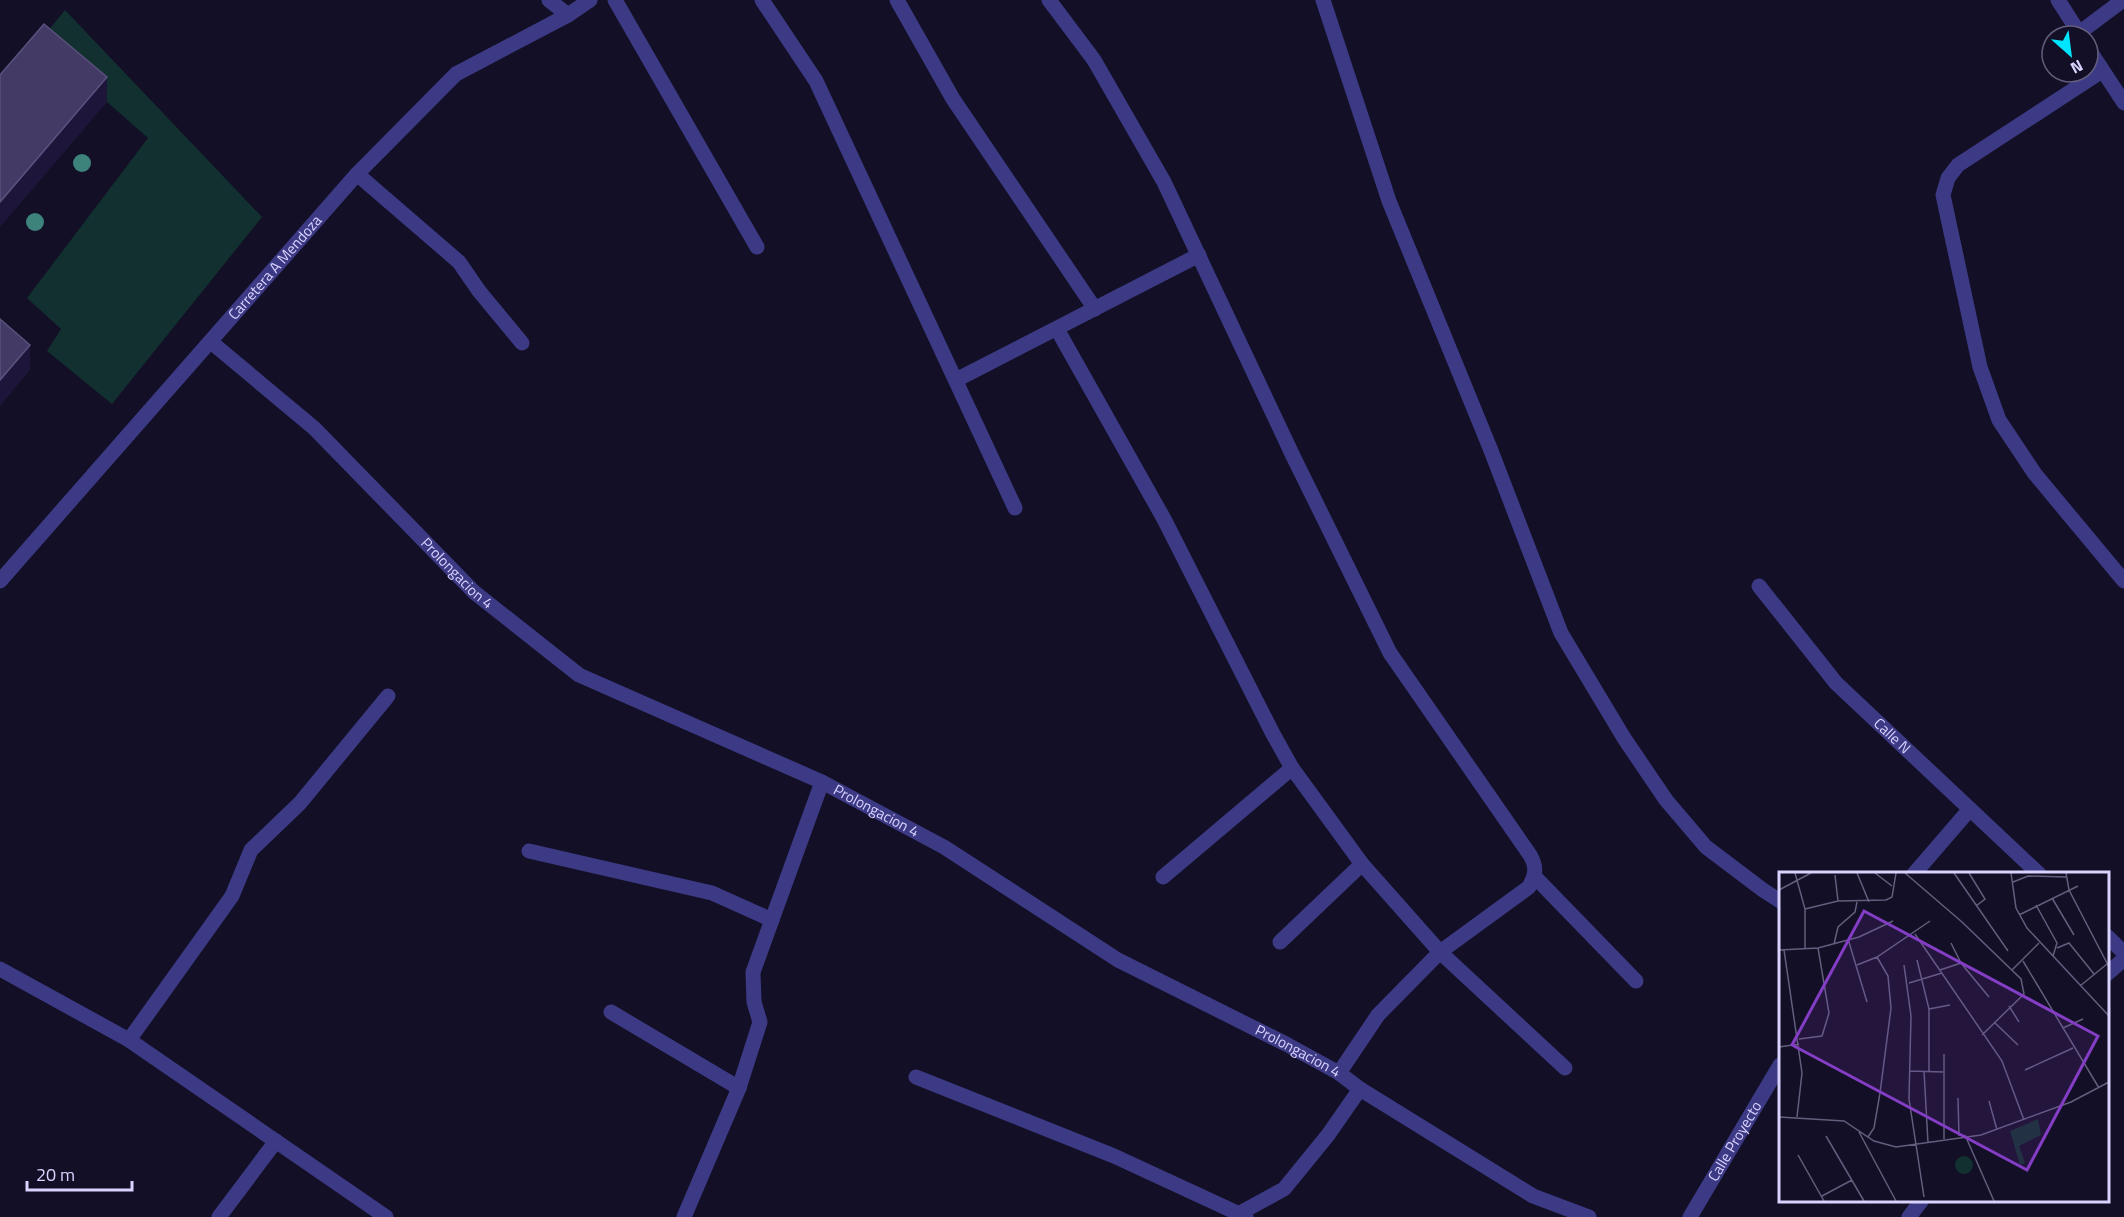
<svg xmlns="http://www.w3.org/2000/svg" width="2124" height="1217" font-family="'Titillium Web',sans-serif">
	<style>
		.green { fill: #12302f }
		.lines { fill: none; stroke-linecap: round; stroke-linejoin: round }
		.minor { stroke: #3d3a85; stroke-width: 15 }
		.tree { fill: #3d827b }
		.shaded-wall { fill: #1d163a }
		.building { fill: #433a66; stroke: #5a527e; stroke-width: 1.5 }
		.labels { text-anchor: middle; stroke-width: 5; stroke-linejoin: round; paint-order: stroke }
		.street-label { font-size: 15px; fill: #d9d4ff; stroke: #130f26 }
		.inset-road { fill: none; stroke: #625e7d; stroke-width: 1.5 }
		.view { fill: #843dc5; fill-opacity: 0.15; stroke: #843dc5; stroke-width: 3 }
		.inset-edge { fill: none; stroke: #d9d4ff; stroke-width: 3 }
	</style>
	<rect width="100%" height="100%" fill="#130f26"/>
	<path class="green" d="M65,10l197,207 -150,187 -65,-53 14,-22 -34,-31 121,-160 -109,-96z"/>
	<g class="lines">
		<g class="minor">
			<path d="M549,0l19,15"/>
			<path d="M615,0l142,247"/>
			<path d="M762,0l54,81 199,427"/>
			<path d="M897,0l56,99 142,210"/>
			<path d="M1049,0l45,60 70,122 128,272 98,199 140,202c7,12 6,19 -1,32l-89,65 -62,63 -39,58"/>
			<path d="M1323,0l66,201 101,247 71,185 63,105 42,62 40,47 57,43 17,11"/>
			<path d="M2058,0l23,36"/>
			<path d="M2079,33l44,-33"/>
			<path d="M2088,48l36,55"/>
			<path d="M2102,71l-144,94 -10,13 -5,17 37,172 19,53 36,54 89,107"/>
			<path d="M357,174l102,88 20,29 43,52"/>
			<path d="M1057,329l107,190 109,215 19,34 70,96 78,88 125,116"/>
			<path id="s1" d="M211,342l103,86 160,164 105,83 243,107 122,65 174,113 168,84 53,29 21,16 173,107 56,21"/>
			<path d="M956,380l243,-125"/>
			<path id="s2" d="M0,581l357,-407 99,-100 112,-59 22,-15"/>
			<path id="s3" d="M1759,586l77,97 203,191"/>
			<path d="M529,851l183,42 60,27"/>
			<path d="M1914,874l56,-65"/>
			<path d="M1163,877l129,-109"/>
			<path d="M1535,877l101,104"/>
			<path d="M2108,937l16,16"/>
			<path d="M1280,942l82,-78"/>
			<path d="M0,969l129,71 257,177"/>
			<path d="M2108,973l16,-14"/>
			<path d="M611,1012l128,76"/>
			<path d="M129,1040l103,-144 19,-46 49,-47 88,-107"/>
			<path d="M916,1077l198,79 132,61"/>
			<path d="M1240,1213l44,-24 44,-54 32,-46"/>
			<path d="M219,1217l57,-76"/>
			<path d="M684,1217l55,-129 21,-66 -6,-20 -1,-30 69,-190"/>
			<path id="s4" d="M1690,1217l90,-152"/>
			<path d="M1909,1217l13,-17"/>
		</g>
	</g>
	<g class="tree">
		<circle cx="82" cy="163" r="9"/>
		<circle cx="35" cy="222" r="9"/>
	</g>
	<path class="shaded-wall" d="M107,77v25l-107,125v-25z
		M30,345v25l-30,36v-26z"/>
	<path class="building" d="M44,24l63,53 -107,125v-127z
		M0,319l30,26 -30,35z"/>
	<g class="labels">
		<g class="street-label">
			<text dy="5" stroke="none"><textPath href="#s2" startOffset="417">Carretera A Mendoza</textPath></text>
			<text dy="5" stroke="none"><textPath href="#s1" startOffset="338">Prolongacion 4</textPath></text>
			<text dy="5" stroke="none"><textPath href="#s3" startOffset="201">Calle N</textPath></text>
			<text dy="5" stroke="none"><textPath href="#s1" startOffset="824">Prolongacion 4</textPath></text>
			<text dy="5" stroke="none"><textPath href="#s1" startOffset="1310">Prolongacion 4</textPath></text>
			<text dy="5" stroke="none"><textPath href="#s4" startOffset="88">Calle Proyecto</textPath></text>
		</g>
	</g>
	<g transform="translate(1779 872)">
		<rect width="330" height="330" fill="#130f26"/>
		<path d="M259,247l3,16 -22,11 6,17 -5,2 -10,-34zM176 293a9 9 0 1 1 18 0a9 9 0 1 1-18 0Z" fill="#12302f"/>
		<path class="inset-road" d="M16,1l10,36v40M78,1l12,29M96,1l17,13M126,1l57,49 59,57 3,15 -42,41M175,1l54,78M190,1l16,26 -9,7M232,1l5,35 11,20 82,88M287,1l3,17 40,77M56,3l3,26M234,10l15,-6 38,1M0,18l32,-17M273,26l22,37M257,33l21,38 -4,13M26,37l33,-8 48,-1 6,-3 4,-24M240,43l59,-29M136,62l87,127 22,59M69,67l19,63M172,71l10,20 28,34M55,72l4,-17 17,-15 2,-10M278,76l12,-5 25,31M0,78l39,-2 41,-11 34,-16M5,78l18,123 -5,44M138,88l12,49v62M244,89l76,127M78,93l20,-8 53,-36M125,93l7,51 -2,83 15,98M161,98l21,-7M233,98l27,-27M130,111l33,-10M301,114l27,-22M230,134l10,16M150,137l21,-4M216,151l23,22M284,156l20,-9M20,167l23,-3 7,-23 -11,-65M0,175l20,-3M246,198l48,-22M130,199l34,1M145,199l4,72M179,226l1,38M210,229l8,29M0,245l65,4 30,20 22,6 85,-12 90,-33 38,-20M80,260l37,69M186,263l29,66M47,264l38,65M89,265l6,-9 6,-35 11,-85 -3,-32 -11,-19M165,267v-85M19,283l26,46M43,324l30,-16"/>
		<path class="view" d="M85,39l234,125 -71,134 -235,-125z"/>
		<rect width="330" height="330" class="inset-edge"/>
	</g>
	<g transform="translate(2070 54) rotate(152)"><circle r="28" fill="#130f26" stroke="#625e7d" stroke-width="1.5"/>
	<path d="M0-4.5L10 22L0 15L-10 22Z" fill="#00e5ff"/>
	<text y="-9" font-size="16" font-weight="bold" text-anchor="middle" fill="#d9d4ff">N</text>
	</g>
	<path d="M27 1181v9h105v-9" fill="none" stroke="#d9d4ff" stroke-width="3"/>
	<text x="36" y="1181" font-size="18" fill="#d9d4ff" stroke="#130f26" stroke-width="4.5" paint-order="stroke">20 m</text>
</svg>
